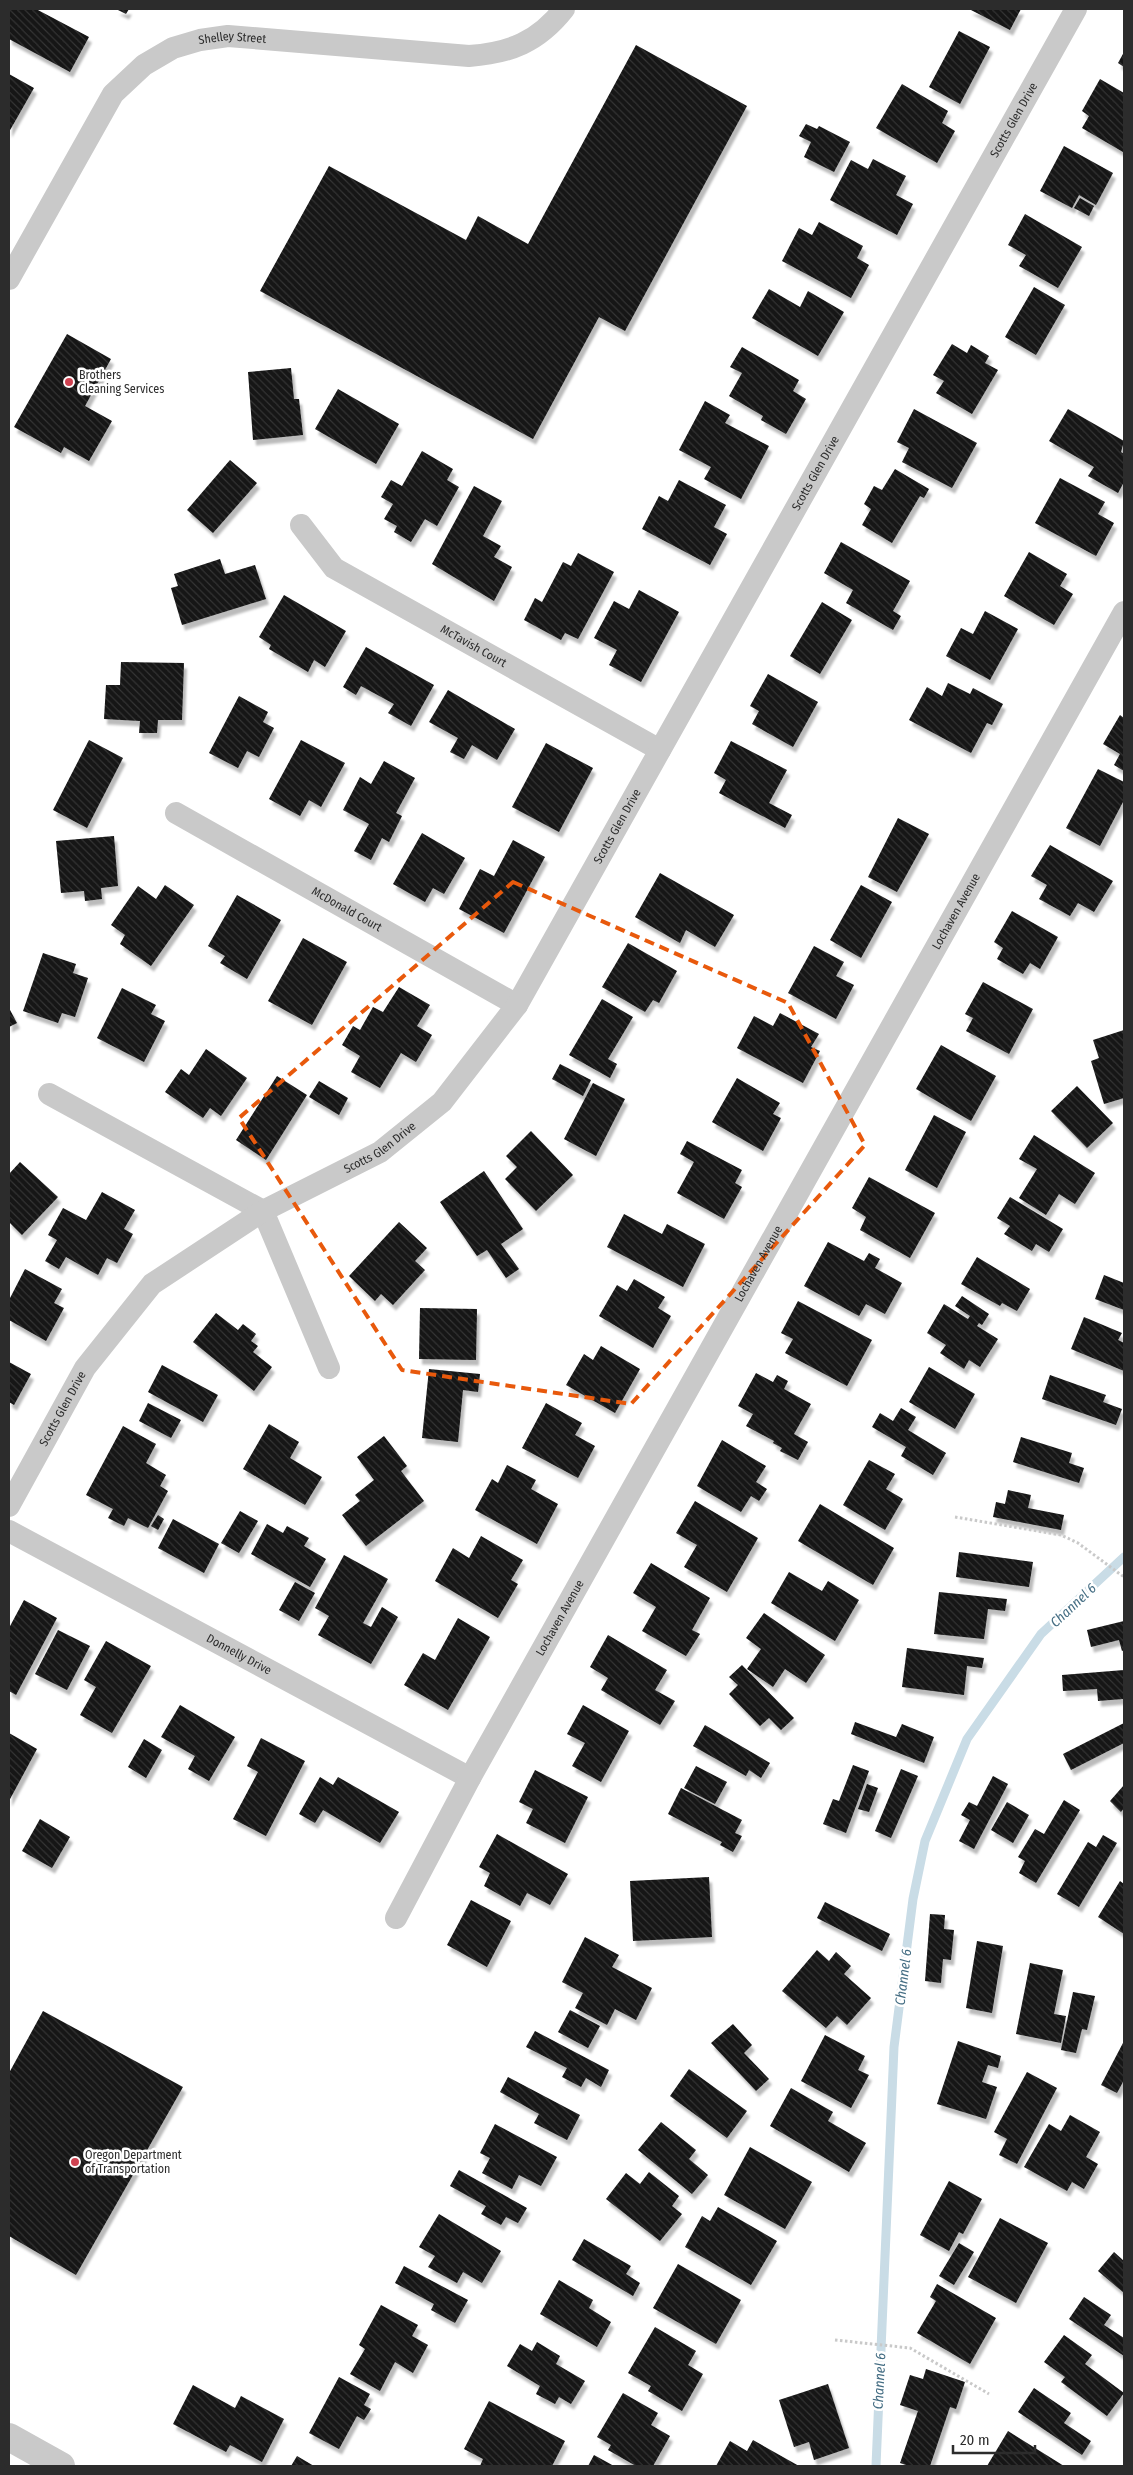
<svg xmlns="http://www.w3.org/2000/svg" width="1133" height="2475" font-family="'Fira Sans Condensed',sans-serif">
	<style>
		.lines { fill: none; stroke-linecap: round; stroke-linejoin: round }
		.stream { stroke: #c9dce6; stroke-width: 9 }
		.building { fill: url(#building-back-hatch); filter: url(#shadow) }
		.path { stroke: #c9c9c9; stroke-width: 3; stroke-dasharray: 2.5 2.5; stroke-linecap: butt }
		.minor { stroke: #c9c9c9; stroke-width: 22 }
		.tertiary { stroke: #c9c9c9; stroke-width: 28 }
		.marked { fill: none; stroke: #e8590c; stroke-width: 4; stroke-dasharray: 10 6; stroke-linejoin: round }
		.poi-dot { fill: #cf4251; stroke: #fff; stroke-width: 2 }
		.labels { text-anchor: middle; stroke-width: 5; stroke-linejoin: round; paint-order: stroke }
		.street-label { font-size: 12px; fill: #2c2c2c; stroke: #fff }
		.poi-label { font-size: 12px; fill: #2c2c2c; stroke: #fff; text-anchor: start }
		.water-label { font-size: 14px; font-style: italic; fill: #446d83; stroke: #fff }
	</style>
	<defs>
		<pattern id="building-back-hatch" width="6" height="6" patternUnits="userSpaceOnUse" patternTransform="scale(1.25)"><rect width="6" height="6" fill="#131313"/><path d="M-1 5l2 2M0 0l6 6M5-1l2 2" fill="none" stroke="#363636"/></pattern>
		<filter id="shadow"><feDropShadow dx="3" dy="5.5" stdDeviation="1" flood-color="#0004"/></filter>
	</defs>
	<rect width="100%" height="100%" fill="#fff"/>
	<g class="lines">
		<path class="stream" d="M876,2466l18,-419 19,-148 12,-58 42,-102 74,-105 83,-77"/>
	</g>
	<path class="building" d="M9,9h27l53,28 -19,35 -61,-33z
		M116,9h13l-3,5z
		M969,9h52l-11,21z
		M959,31l31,16 -30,57 -31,-17z
		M636,45l111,61 -122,225 -26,-14 -66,122 -273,-148 69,-125 137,74 12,-24 50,28z
		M1124,52v15l-6,-4z
		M9,74l25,14 -25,44z
		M1100,79l24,14 -1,59 -41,-24 7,-12 -7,-5z
		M902,84l46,27 -6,12 13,8 -18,32 -61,-35z
		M806,124l11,5 2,-3 31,16 -16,30 -30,-15 7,-15 -12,-6z
		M1064,146l49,27 -17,32 -17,-10 -7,13 -32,-17z
		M873,159l33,17 -10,19 17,9 -16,31 -67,-35 21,-40 17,9z
		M1080,198l14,8 -5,10 -15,-8z
		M1025,214l57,33 -24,41 -39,-22 7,-11 -18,-10z
		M819,222l44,24 -6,12 12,7 -18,33 -69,-37 17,-33 13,7z
		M1034,287l31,18 -29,50 -31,-18z
		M769,289l31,18 8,-16 36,21 -26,44 -66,-38z
		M67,334l44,25 -26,47 27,15 -23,40 -25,-14 -3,6 -47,-26z
		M952,344l15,9 4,-8 18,11 -4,7 13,7 -26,44 -36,-21 8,-12 -11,-6z
		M742,347l57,33 -6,11 13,8 -20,35 -25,-14 2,-4 -34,-20 13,-23 -12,-6z
		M291,368l3,31h5l4,36 -50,5 -5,-68z
		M338,389l61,35 -23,40 -61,-35z
		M705,401l25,14 -5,8 44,23 -28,53 -37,-20 7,-12 -32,-17z
		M914,409l63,34 -25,45 -50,-26 7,-14 -12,-6z
		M1068,409l56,32 -3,11 3,2v28l-6,11 -30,-17 6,-9 -45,-26z
		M422,451l31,18 -6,11 12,7 -22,39 -12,-7 -14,23 -17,-10 3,-6 -13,-7 9,-15 -12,-7 10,-17 11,6z
		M230,460l27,23 -44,50 -26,-23z
		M895,469l34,20 -5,9 -4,-2 -28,47 -30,-18 9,-16 -7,-5 10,-18 8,4z
		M1060,478l45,24 -7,12 16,9 -18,33 -61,-33z
		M679,480l47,25 -12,22 13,7 -17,31 -68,-36 17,-33 9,5z
		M474,486l28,15 -19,35 18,10 -7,11 18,10 -18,34 -62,-37z
		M841,542l69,39 -17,30 8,5 -8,14 -47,-27 7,-13 -29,-17z
		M1029,552l38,22 -7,12 13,8 -19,31 -50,-29z
		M578,553l36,19 -36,67 -13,-6 -4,7 -37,-20 11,-22 7,4 21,-40 8,4z
		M220,559l5,15 30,-9 11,34 -84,26 -11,-37 7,-2 -4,-12z
		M639,590l40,22 -38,70 -32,-17 8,-15 -23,-12 20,-37 15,8z
		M284,595l62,36 -21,36 -11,-7 -6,12 -39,-23 2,-4 -12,-8z
		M822,602l30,18 -32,54 -30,-18z
		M985,611l33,18 -28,51 -44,-24 15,-28 12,6z
		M366,647l68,38 -23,41 -23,-13 6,-9 -33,-18 -5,9 -13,-8z
		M121,662l63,1 -2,57h-24l-1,13h-18l1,-12 -36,-2 2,-34h14z
		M768,674l50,28 -25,45 -41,-23 7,-13 -9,-5z
		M948,683l22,11 3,-6 30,16 -11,21 -5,-2 -16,30 -62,-33 18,-33 15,9z
		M448,690l67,39 -18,31 -25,-15 -8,14 -14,-7 8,-14 -29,-16z
		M239,696l29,16 -5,10 11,6 -15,29 -12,-6 -9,17 -29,-15z
		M1120,715l4,3v53l-10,-6 6,-11 -17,-10z
		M89,740l34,18 -36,70 -34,-18z
		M301,740l44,23 -24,44 -12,-7 -9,16 -31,-17z
		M731,741l56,29 -18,33 23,12 -7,13 -66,-35 7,-13 -12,-7z
		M546,743l47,25 -34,64 -47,-25z
		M384,761l31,17 -19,35 6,3 -13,26 -7,-4 -11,22 -17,-9 15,-27 -26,-14 17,-33 11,7z
		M1098,769l26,13v18l-24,46 -34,-18z
		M898,818l31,16 -32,58 -29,-15z
		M422,833l43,25 -21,36 -11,-6 -8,14 -32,-18z
		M114,836l4,50 -17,2 1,11 -17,2 -1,-10 -23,2 -5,-52z
		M513,840l32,17 -41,76 -45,-24 21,-40 14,7z
		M1050,845l63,36 -19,31 -16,-9 -8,13 -31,-17 8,-14 -16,-9z
		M660,873l74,42 -19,32 -29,-17 -6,13 -45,-26z
		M165,885l29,20 -43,61 -31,-22 5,-9 -14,-10 27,-39 18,13z
		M861,885l31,17 -31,56 -31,-18z
		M237,895l44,25 -34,59 -27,-16 5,-7 -17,-10z
		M1012,911l46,26 -18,32 -10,-6 -7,11 -26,-15 6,-11 -9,-6z
		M303,938l44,24 -35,63 -44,-24z
		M628,943l49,28 -18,32 -6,-3 -8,12 -43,-25z
		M814,946l30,16 -8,14 18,9 -18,34 -48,-26z
		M43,953l33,11 -3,9 15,5 -13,39 -13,-4 -4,10 -35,-12z
		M983,982l50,27 -24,45 -43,-23 7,-13 -8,-4z
		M399,987l31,18 -13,21 15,9 -16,27 -15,-9 -21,35 -29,-16 9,-16 -18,-11 11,-19 7,4 13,-23 10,5z
		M122,988l34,17 -5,9 14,7 -21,41 -47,-24z
		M602,999l31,18 -25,42 9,5 -7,14 -41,-23z
		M9,1008l8,15 -8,4z
		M780,1013l39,21 -8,13 9,4 -17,32 -66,-35 17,-32 19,10z
		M1124,1030v68l-20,6 -13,-43 8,-3 -6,-18z
		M941,1045l55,31 -25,45 -55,-32z
		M206,1049l41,29 -26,38 -11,-8 -7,10 -38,-26 16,-23 8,6z
		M560,1064l31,16 -8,16 -31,-17z
		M277,1076l30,19 -41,65 -30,-20z
		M737,1078l43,25 -7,11 8,4 -18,33 -51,-29z
		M319,1081l29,17 -9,17 -30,-18z
		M593,1083l32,16 -29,57 -32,-17z
		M1077,1086l36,37 -26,25 -36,-37z
		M934,1115l32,17 -29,56 -32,-18z
		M531,1131l42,44 -37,36 -31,-32 12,-12 -11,-11z
		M1034,1135l61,38 -20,31 -16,-10 -13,21 -27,-17 18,-29 -18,-10z
		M687,1141l55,29 -7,13 7,4 -18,32 -47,-26 17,-31 -14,-8z
		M20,1162l38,35 -36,38 -13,-13v-48z
		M484,1171l39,58 -22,15 18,25 -13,9 -19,-28 -10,6 -37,-54z
		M869,1177l66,36 -25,45 -50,-28 6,-13 -14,-9z
		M102,1192l33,18 -11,19 9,5 -16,29 -10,-5 -9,17 -32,-18 -7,12 -14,-8 12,-21 -9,-5 15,-27 23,12z
		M1010,1197l53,32 -14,23 -13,-8 -4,7 -28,-17 6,-8 -13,-8z
		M624,1214l38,20 5,-10 38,20 -22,43 -76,-40z
		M399,1222l28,26 -12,13 10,9 -32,35 -12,-11 -6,7 -26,-25z
		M828,1242l36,19 5,-8 11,6 -5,9 27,15 -17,31 -19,-10 -7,12 -55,-30z
		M977,1257l53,32 -13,22 -15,-8 -2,3 -39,-22z
		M25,1269l37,20 -8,14 10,5 -18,33 -37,-21v-20z
		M1104,1275l20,8v27l-29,-11z
		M634,1279l31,18 -7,11 13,8 -18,32 -54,-32 18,-31 10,6z
		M962,1296l27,18 -7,11 -3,-2 -2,3 21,13 -18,28 -11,-7 -5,9 -24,-16 6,-8 -19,-12 17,-29 24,15 2,-3 -15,-10z
		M798,1301l74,39 -25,46 -62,-33 8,-14 -12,-6z
		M420,1308l57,1 -1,51 -57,-1z
		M216,1313l22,17 5,-6 13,10 -5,7 7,5 -5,6 19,15 -18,24 -61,-49z
		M1084,1317l38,16 -4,7 6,3v28l-53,-22z
		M601,1346l39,23 -25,44 -49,-28 18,-31 9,6z
		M9,1362l22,12 -17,31 -5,-3z
		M162,1365l56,30 -15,27 -55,-30z
		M929,1367l46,27 -20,35 -46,-27z
		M429,1369l51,5 -2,18 -15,-2 -5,52 -36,-4z
		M756,1373l17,9 4,-7 11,6 -4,8 27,15 -17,30 14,8 -10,18 -18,-9 2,-3 -9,-5 1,-2 -28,-15 7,-12 -15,-8z
		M1050,1375l56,20 -3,7 19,7 -6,16 -74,-26z
		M148,1403l33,17 -10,18 -32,-17z
		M546,1403l36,20 -7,12 20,11 -17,32 -56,-30z
		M901,1408l15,9 -8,13 38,23 -13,22 -32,-19 5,-9 -34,-20 8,-14 13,8z
		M269,1424l30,18 -9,16 32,19 -17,28 -62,-36z
		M123,1426l33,18 -10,19 20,12 -6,11 8,5 -20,37 -20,-10 -4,8 -16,-8 5,-9 -27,-14z
		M384,1436l23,30 -6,5 23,30 -58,45 -24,-31 18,-14 -5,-6 19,-15 -17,-23z
		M1021,1437l51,16 -3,10 15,5 -5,15 -66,-21z
		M722,1440l44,26 -10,16 11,7 -8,12 -8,-5 -10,16 -44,-26z
		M869,1460l26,14 -9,15 17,10 -18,31 -42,-25z
		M507,1465l29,15 -5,9 27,15 -21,40 -62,-34 17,-31 6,4z
		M1008,1490l23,5 -3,13 36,7 -3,15 -68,-13 3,-15 9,2z
		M695,1501l63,37 -31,54 -43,-25 13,-22 -21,-12z
		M820,1504l74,44 -21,37 -75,-44z
		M240,1511l18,10 -19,32 -18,-10z
		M158,1515l6,4 -6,11 -7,-4z
		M173,1519l46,25 -15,29 -46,-25z
		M267,1524l16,9 4,-7 22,12 -5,8 22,13 -16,28 -59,-33z
		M481,1536l42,24 -12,20 7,4 -20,34 -63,-37 18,-33 16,10z
		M959,1552l74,10 -4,25 -73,-10z
		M344,1555l44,24 -25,44 8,4 11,-20 16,10 -27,47 -53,-29 11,-19 -14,-8z
		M651,1563l59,35 -18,32 8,4 -14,22 -44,-25 14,-24 -23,-14z
		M789,1572l33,19 6,-10 31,19 -24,41 -64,-38z
		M295,1582l20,11 -16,28 -20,-11z
		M939,1592l68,7 -2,12 -17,-2 -4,30 -50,-5z
		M24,1600l33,18 -41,77 -7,-4v-63z
		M764,1613l61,42 -19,28 -21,-14 -12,18 -26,-18 14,-20 -15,-11z
		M458,1618l32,19 -42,73 -44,-25 19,-32 12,7z
		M1124,1621v29l-2,1 -3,-11 -28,7 -4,-17z
		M58,1630l32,16 -23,44 -32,-16z
		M608,1635l59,35 -12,20 20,11 -15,24 -59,-35 7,-12 -18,-11z
		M106,1641l45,25 -39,67 -32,-18 16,-28 -12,-7z
		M907,1648l77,10 -2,10 -15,-2 -3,29 -62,-8z
		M742,1665l52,53 -13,12 -12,-12 -9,8 -31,-32 9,-9 -9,-8z
		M1124,1670l-1,29 -25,2 -1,-12 -34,2 -1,-16z
		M180,1705l55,32 -26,44 -21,-12 7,-13 -34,-19z
		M583,1705l46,26 -28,51 -29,-16 13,-23 -18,-9z
		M855,1722l41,15 6,-13 32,13 -10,26 -73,-29z
		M1124,1723v20l-53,27 -8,-16z
		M705,1725l65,38 -9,15 -12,-8 -3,6 -53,-30z
		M9,1733l28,16 -28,52z
		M261,1738l44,23 -39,75 -33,-17 25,-47 -11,-6z
		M144,1739l18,11 -16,28 -18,-11z
		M853,1765l16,6 -23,62 -23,-9 10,-25 6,2z
		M696,1766l31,16 -12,22 -31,-16z
		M901,1769l17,7 -27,62 -16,-7z
		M535,1770l53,27 -23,46 -39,-20 7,-14 -14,-7z
		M993,1776l15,8 -34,65 -15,-8 11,-21 -9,-5 8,-13 8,4z
		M320,1777l13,8 5,-8 61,35 -19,31 -57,-33 -8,13 -16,-9z
		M867,1784l11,4 -9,24 -11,-3z
		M1124,1785v23l-3,4 -11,-11z
		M681,1788l61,32 -7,13 7,3 -9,16 -13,-7 2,-3 -54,-28z
		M1064,1800l16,10 -44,73 -17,-10 6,-12 -7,-4 17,-28 9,5z
		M1007,1802l22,13 -16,28 -22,-13z
		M40,1819l30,18 -18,31 -30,-17z
		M497,1834l71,40 -18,31 -23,-12 -7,13 -36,-20 6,-13 -11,-6z
		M1103,1835l14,8 -38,64 -22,-13 31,-52 8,5z
		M709,1877l3,60 -79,4 -3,-60z
		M1120,1881l4,3v50l-26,-17z
		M471,1900l40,21 -24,46 -40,-22z
		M825,1902l65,32 -8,17 -65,-33z
		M930,1914l15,1 -1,14 10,1 -3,30 -8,-1 -2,24 -16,-2z
		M585,1937l34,18 -7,12 40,21 -16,32 -21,-11 -8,16 -32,-17 8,-15 -21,-11z
		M977,1941l26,5 -11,67 -26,-5z
		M817,1950l12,11 7,-9 15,14 -7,8 27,24 -24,27 -10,-9 -11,12 -44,-37z
		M1030,1963l33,7 -9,44 12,2 -5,27 -45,-9z
		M1073,1992l22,4 -8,34 -5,-1 -6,24 -15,-3z
		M570,2010l30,16 -12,22 -30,-16z
		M43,2011l140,76 -107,188 -67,-39v-163z
		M733,2024l19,21 -8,8 25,26 -13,12 -45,-48z
		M535,2031l74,39 -8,17 -15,-9 -5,9 -19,-10 5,-9 -41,-21z
		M825,2035l40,21 -7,14 11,5 -18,33 -50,-27z
		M958,2041l43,15 -3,12 -10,-3 -6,17 15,5 -11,32 -49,-15z
		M1124,2041v39l-7,13 -16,-8z
		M689,2069l58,42 -20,27 -57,-42z
		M1027,2072l30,16 -40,76 -18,-9 8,-16 -13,-7z
		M508,2077l72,38 -13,25 -33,-17 5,-9 -39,-22z
		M791,2088l42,24 -5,9 38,22 -17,29 -79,-46z
		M1070,2115l30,17 -14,25 12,7 -14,25 -12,-7 -5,9 -43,-24 25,-43 12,7z
		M661,2122l35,28 -7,9 19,16 -16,19 -54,-44z
		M495,2124l62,33 -16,29 -22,-11 -7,14 -30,-16 8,-15 -10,-5z
		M750,2147l62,35 -27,47 -61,-34z
		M459,2170l68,38 -9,15 -12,-6 -5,8 -20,-11 5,-8 -36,-20z
		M649,2172l30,24 -7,10 10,8 -22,27 -54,-42 20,-26 14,11z
		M949,2181l33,18 -19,35 -4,-2 -10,19 -29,-16z
		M718,2207l59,34 -26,44 -66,-38 17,-31 8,5z
		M439,2214l62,37 -19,32 -19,-11 -6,11 -29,-16 7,-11 -16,-9z
		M1000,2218l48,25 -32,60 -48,-26z
		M584,2239l47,27 -5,8 14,9 -7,13 -61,-36z
		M959,2243l15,9 -20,33 -15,-9z
		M1114,2252l10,9v32l-26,-22z
		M678,2264l63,36 -25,44 -63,-36z
		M404,2266l64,34 -13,23 -24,-13 3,-6 -39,-21z
		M559,2280l34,20 -4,8 22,14 -14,25 -57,-33z
		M937,2284l59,34 -26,46 -53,-31 19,-32 -6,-4z
		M1084,2297l27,18 -7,10 20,13v18l-55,-37z
		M381,2305l37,20 -6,11 16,9 -15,28 -18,-11 -15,29 -30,-17 15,-25 -6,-4z
		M655,2327l41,24 -8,14 15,9 -21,37 -34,-20 3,-5 -23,-13z
		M1064,2335l28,20 -7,9 39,29 -17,23 -46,-34 4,-5 -21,-15z
		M537,2342l23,14 -4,8 29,17 -14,23 -12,-7 -4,7 -19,-10 4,-8 -33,-20 13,-22 12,7z
		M926,2369l39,13 -9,27 -6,-2 -20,59h-21l-9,-3 18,-52 -18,-6 10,-30 13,4z
		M339,2377l31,17 -6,11 7,4 -7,11 -7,-4 -18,33 -30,-16z
		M828,2384l21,64 -35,12 -5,-18 -15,5 -15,-47z
		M193,2385l42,23 6,-12 43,23 -22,43 -32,-17 -4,7 -53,-28z
		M1034,2388l37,25 -7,10 27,18 -9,14 -64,-43z
		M623,2393l35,20 -7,12 19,11 -17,30h-17l-28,-16 3,-5 -14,-8z
		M489,2401l76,40 -13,25h-72l3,-7 -19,-10z
		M1008,2431l56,35h-77z
		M753,2440l46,26h-83l14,-25 17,10z
		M594,2455l20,11h-26z
		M297,2456l17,10h-23z"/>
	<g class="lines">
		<path class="path" d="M955,1517l106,18 17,8 46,34
			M835,2340l75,8 79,46"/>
		<g class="minor">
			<path id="s1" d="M9,279l104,-185 31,-29 29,-17 27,-8 28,-4 241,20c41,-3 69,-14 95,-47"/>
			<path id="s2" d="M301,525l33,43 326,182"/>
			<path id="s3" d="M176,813l341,192"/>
			<path d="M49,1094l214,117 66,157"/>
			<path id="s4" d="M9,1506l76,-138 67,-84 111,-73 117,-59 62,-50 75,-97 559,-996"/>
			<path id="s5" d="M9,1531l461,247"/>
			<path id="s6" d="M396,1918l74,-140 654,-1166"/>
		</g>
		<path class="tertiary" d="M9,2437l52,29"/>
	</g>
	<path class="marked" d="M513,882l275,121 77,142 -234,259 -229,-34 -163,-252z"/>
	<g class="poi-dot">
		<circle cx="69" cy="382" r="5"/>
		<circle cx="75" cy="2162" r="5"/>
	</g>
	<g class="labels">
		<g class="street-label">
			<text dy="4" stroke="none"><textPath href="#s1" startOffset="349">Shelley Street</textPath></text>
			<text dy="4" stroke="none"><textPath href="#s4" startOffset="1746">Scotts Glen Drive</textPath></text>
			<text dy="4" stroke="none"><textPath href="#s4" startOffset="1341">Scotts Glen Drive</textPath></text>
			<text dy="4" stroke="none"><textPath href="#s2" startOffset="214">McTavish Court</textPath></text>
			<text dy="4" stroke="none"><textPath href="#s4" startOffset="936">Scotts Glen Drive</textPath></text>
			<text dy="4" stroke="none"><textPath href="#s3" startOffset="196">McDonald Court</textPath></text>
			<text dy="4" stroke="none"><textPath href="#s6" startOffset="1152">Lochaven Avenue</textPath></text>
			<text dy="4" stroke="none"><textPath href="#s4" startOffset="531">Scotts Glen Drive</textPath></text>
			<text dy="4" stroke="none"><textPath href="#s6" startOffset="748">Lochaven Avenue</textPath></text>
			<text dy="4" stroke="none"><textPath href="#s4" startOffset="111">Scotts Glen Drive</textPath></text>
			<text dy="4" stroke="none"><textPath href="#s6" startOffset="342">Lochaven Avenue</textPath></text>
			<text dy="4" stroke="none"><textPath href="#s5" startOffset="261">Donnelly Drive</textPath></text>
		</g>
		<g class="poi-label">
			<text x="79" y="379">Brothers<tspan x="79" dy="14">Cleaning Services</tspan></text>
			<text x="85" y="2159">Oregon Department<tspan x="85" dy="14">of Transportation</tspan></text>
		</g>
		<g class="water-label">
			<text transform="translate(1073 1605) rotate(-43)" y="5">Channel 6</text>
			<text transform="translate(903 1977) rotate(-83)" y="5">Channel 6</text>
			<text transform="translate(879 2381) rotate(-87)" y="5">Channel 6</text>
		</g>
	</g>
	<rect width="1133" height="2475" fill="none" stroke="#2c2c2c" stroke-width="20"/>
	<path d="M953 2445v8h82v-8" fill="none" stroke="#2c2c2c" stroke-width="2.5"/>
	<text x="960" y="2445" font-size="15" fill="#2c2c2c" stroke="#ffffff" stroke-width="4" paint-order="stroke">20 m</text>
</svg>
